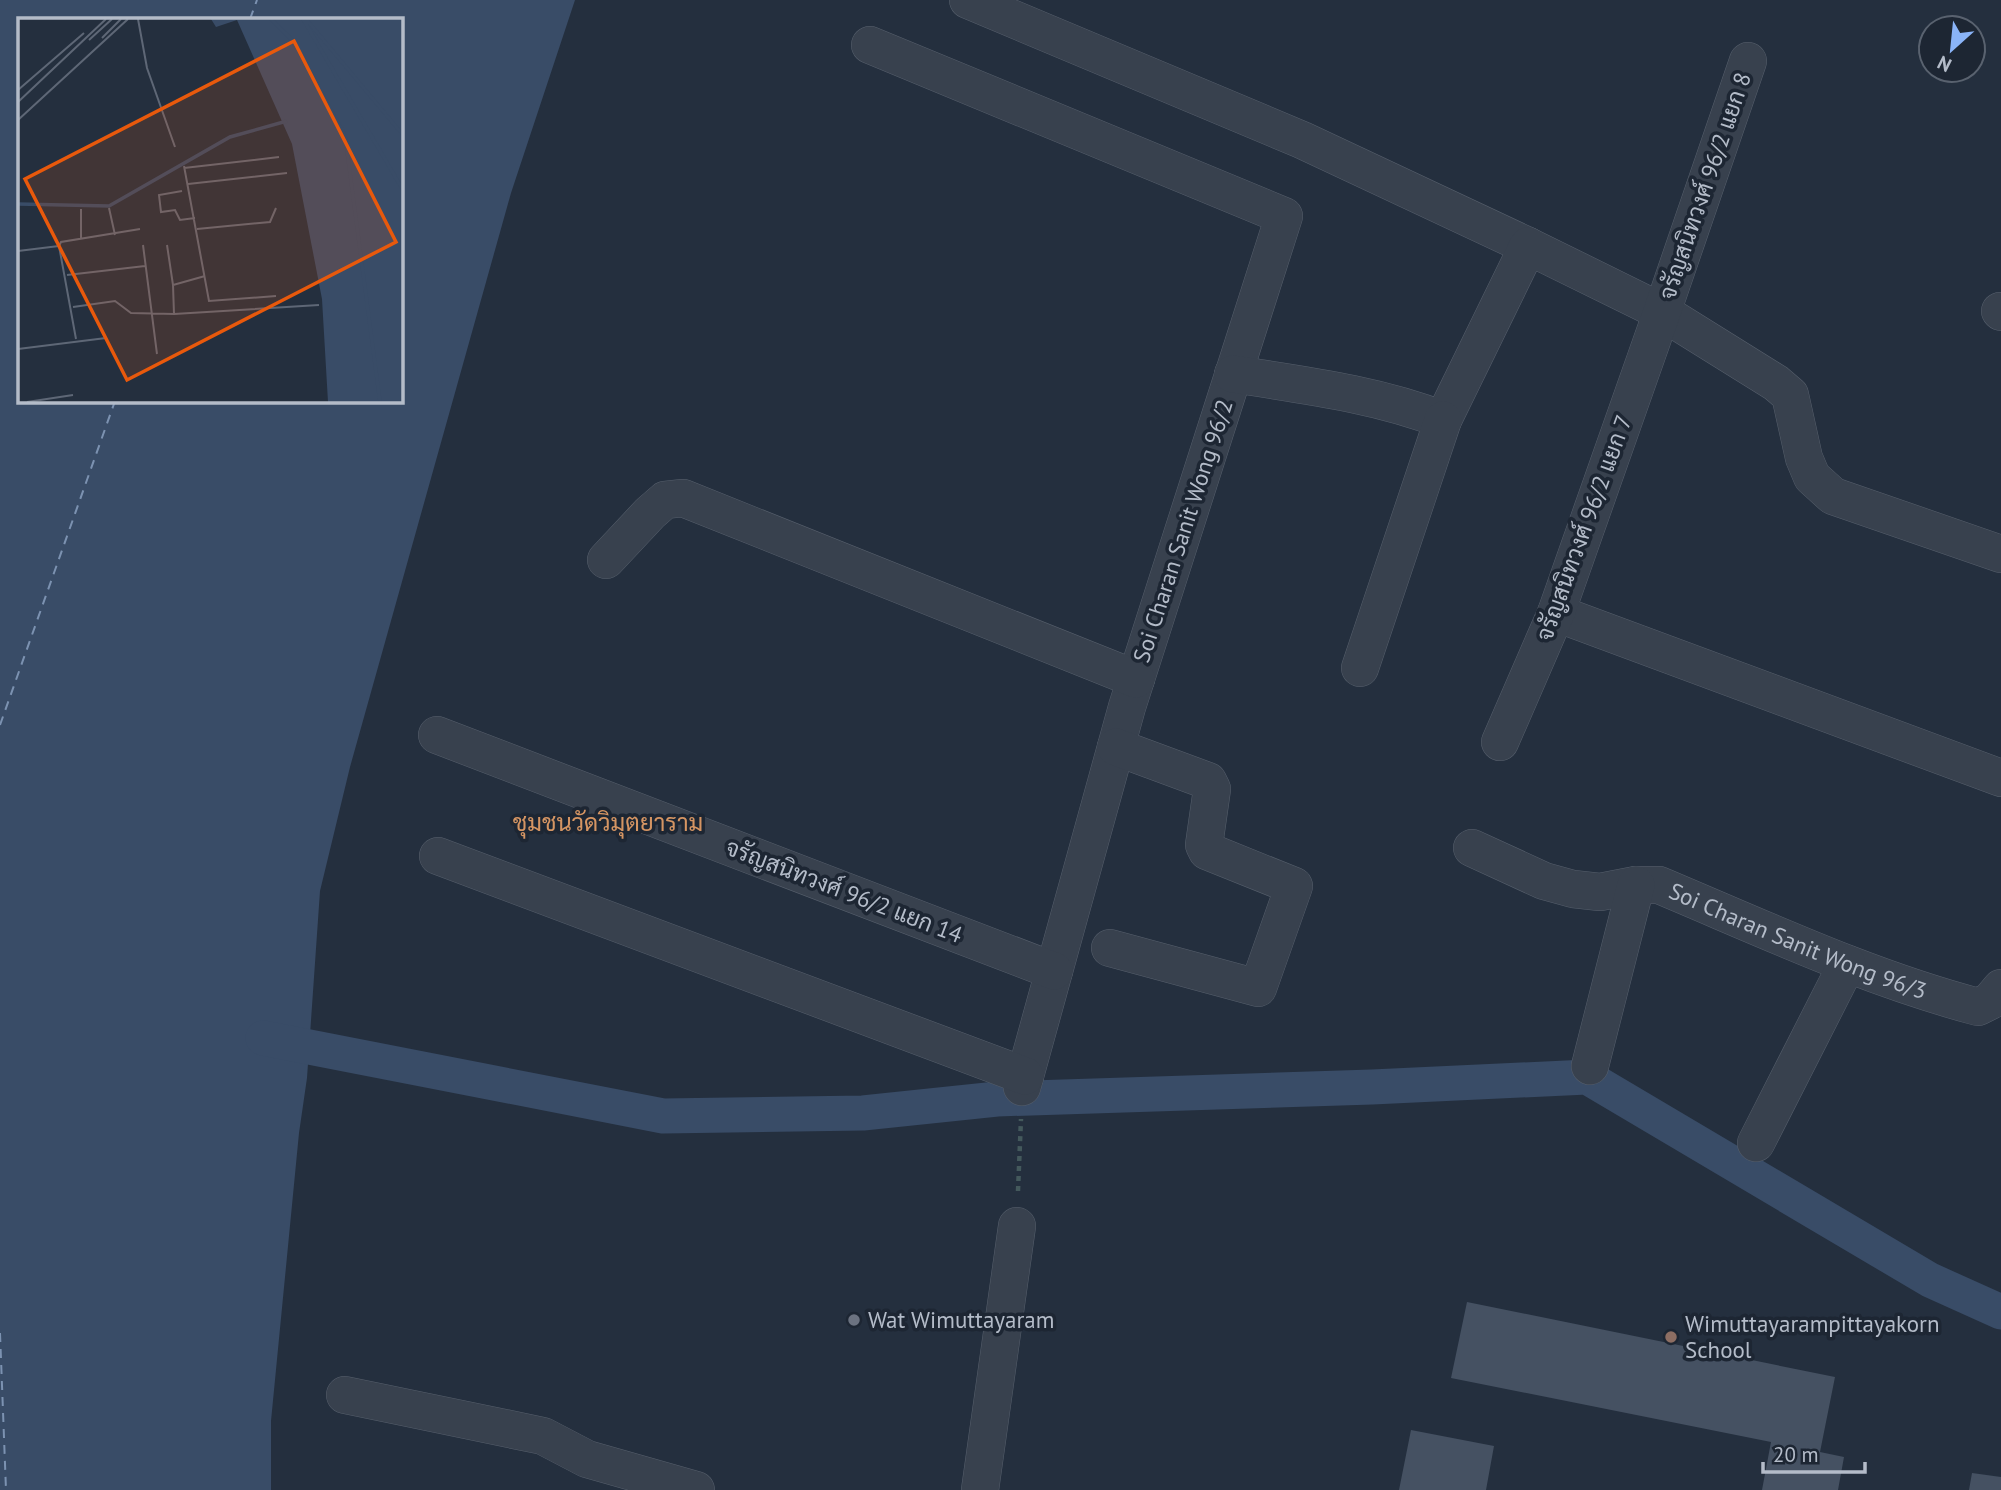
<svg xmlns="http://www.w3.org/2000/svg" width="2001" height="1490" font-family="'PT Sans',Sarabun,sans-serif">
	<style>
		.water { fill: #394c67; fill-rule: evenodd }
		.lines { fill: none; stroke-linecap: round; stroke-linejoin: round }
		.canal { stroke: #394c67; stroke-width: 35 }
		.ferry { stroke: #7c92b1; stroke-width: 2; stroke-dasharray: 9 7; stroke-linecap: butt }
		.building { fill: #455162 }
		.minor-casing { stroke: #565f6c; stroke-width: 38 }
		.path { stroke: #44595c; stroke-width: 4.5; stroke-dasharray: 5 5; stroke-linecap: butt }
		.minor { stroke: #38414e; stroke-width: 37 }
		.worship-dot { fill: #6b7280; stroke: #1d2633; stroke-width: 2.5 }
		.education-dot { fill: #8d6e63; stroke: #1d2633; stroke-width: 2.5 }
		.labels { text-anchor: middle; stroke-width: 7; stroke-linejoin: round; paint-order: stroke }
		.street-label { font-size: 23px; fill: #b4bcc9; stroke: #1d2633 }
		.poi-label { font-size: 23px; fill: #b4bcc9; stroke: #1d2633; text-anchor: start }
		.neighbourhood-label { font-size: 24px; fill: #d59563; stroke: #1d2633 }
		.inset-river { fill: none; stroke: #394c67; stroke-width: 3.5 }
		.inset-road { fill: none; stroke: #5e6776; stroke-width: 2 }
		.view { fill: #e8590c; fill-opacity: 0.15; stroke: #e8590c; stroke-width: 3.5 }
		.inset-edge { fill: none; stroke: #b4bcc9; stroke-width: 3.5 }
	</style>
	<rect width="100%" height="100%" fill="#242f3e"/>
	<path class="water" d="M0,0h575l-64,193 -161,574 -30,124 -13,187 -8,55 -28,288v69h-271zM19,19h382v382h-382z"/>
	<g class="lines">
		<path class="canal" d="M263,1038l400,78 200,-3 134,-14 375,-12 215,-10 343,203 71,32"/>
		<path class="ferry" d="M250,19l7,-19
			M0,725l115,-324
			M0,1333l6,157"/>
	</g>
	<path class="building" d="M1467,1302l368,75 -15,75 24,5 -6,33h-76l9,-48 -320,-64z
		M1411,1430l83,16 -8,44h-87z
		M1972,1473l29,4v13h-32z"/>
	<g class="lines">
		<defs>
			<g id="minor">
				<path d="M968,0l334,140 226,106"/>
				<path d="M870,45l414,171 -157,491 -105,380"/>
				<path d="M2000,311l1,1"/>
				<path d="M1233,374c70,11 144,20 210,46l85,-174 134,66 114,71 14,12 14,63 8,19 21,19 168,58"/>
				<path d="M606,560l44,-47 15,-13 18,-2 453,181"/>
				<path d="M1556,613l445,165"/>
				<path d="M1360,668l83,-248"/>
				<path d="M437,735l617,236"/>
				<path d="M1500,742l56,-129 106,-301 86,-251"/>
				<path id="s1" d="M1472,848l72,33 29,8 27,3 36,-7h23c105,44 209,93 319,122l12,-6 11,-13"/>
				<path d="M438,856l587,220"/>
				<path d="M1110,948l148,40 36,-102 -87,-35 -3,-6 8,-56 -4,-8 -92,-34"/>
				<path d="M1590,1066l46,-181"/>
				<path d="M1756,1143l91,-179"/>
				<path d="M345,1395l198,41 44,23 109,31"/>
				<path d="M980,1490l37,-264"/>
			</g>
		</defs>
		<use href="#minor" class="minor-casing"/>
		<path class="path" d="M1018,1191l3,-72"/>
		<use href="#minor" class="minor"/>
	</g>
	<circle class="worship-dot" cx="854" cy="1320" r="7"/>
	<circle class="education-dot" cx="1671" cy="1337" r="7"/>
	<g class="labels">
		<g class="street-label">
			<text transform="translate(1705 186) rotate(-71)" y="8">จรัญสนิทวงศ์ 96/2 แยก 8</text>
			<text transform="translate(1584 528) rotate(-70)" y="8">จรัญสนิทวงศ์ 96/2 แยก 7</text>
			<text transform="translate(1183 531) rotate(-72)" y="8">Soi Charan Sanit Wong 96/2</text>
			<text transform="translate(844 891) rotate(21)" y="8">จรัญสนิทวงศ์ 96/2 แยก 14</text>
			<text dy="8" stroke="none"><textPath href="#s1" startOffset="346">Soi Charan Sanit Wong 96/3</textPath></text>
		</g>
		<g class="poi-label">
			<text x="868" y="1328">Wat Wimuttayaram</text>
			<text x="1685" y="1332">Wimuttayarampittayakorn<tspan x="1685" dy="26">School</tspan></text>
		</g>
		<g class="neighbourhood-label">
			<text x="608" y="831">ชุมชนวัดวิมุตยาราม</text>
		</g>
	</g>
	<g transform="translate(18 18)">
		<rect width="385" height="385" fill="#242f3e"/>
		<path d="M193,1h192v383h-75l-6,-103 -30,-155 -55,-124 -21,7z" fill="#394c67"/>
		<path class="inset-river" d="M253,1l22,22 52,94 35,267M285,1l100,171M288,1l97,116M0,186l91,2 121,-69 57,-16"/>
		<path class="inset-road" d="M120,1l9,49 28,79M84,20l19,-19M71,22l23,-21M0,72l66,-57M0,84l88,-83M0,102l110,-101M166,148l25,135 67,-5M166,150l95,-11M170,166l99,-11M164,173l-23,4 2,17 14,-2 5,10 15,-2M91,190l6,27M63,191v30M179,211l73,-7 6,-14M125,227l14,109M149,227l6,40M41,228l17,93M41,228l2,-4 79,-13M0,233l41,-5M49,257l78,-9M55,289l42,-6 16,12 43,1 -1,-29 32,-9M156,296l145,-9M0,331l88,-11M9,384l46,-7"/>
		<path class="view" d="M276,23l102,201 -269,138 -102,-201z"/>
		<rect width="385" height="385" class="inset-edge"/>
	</g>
	<g transform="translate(1952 49) rotate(207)"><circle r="33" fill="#1d2633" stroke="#59626f" stroke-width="2"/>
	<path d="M0-5L12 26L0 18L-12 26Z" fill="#8ab4f8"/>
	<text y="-10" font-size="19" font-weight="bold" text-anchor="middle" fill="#b4bcc9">N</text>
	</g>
	<path d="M1763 1462v10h102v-10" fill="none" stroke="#b4bcc9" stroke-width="3.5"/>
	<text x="1773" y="1462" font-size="21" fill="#b4bcc9" stroke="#1d2633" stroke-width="5" paint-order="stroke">20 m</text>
</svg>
